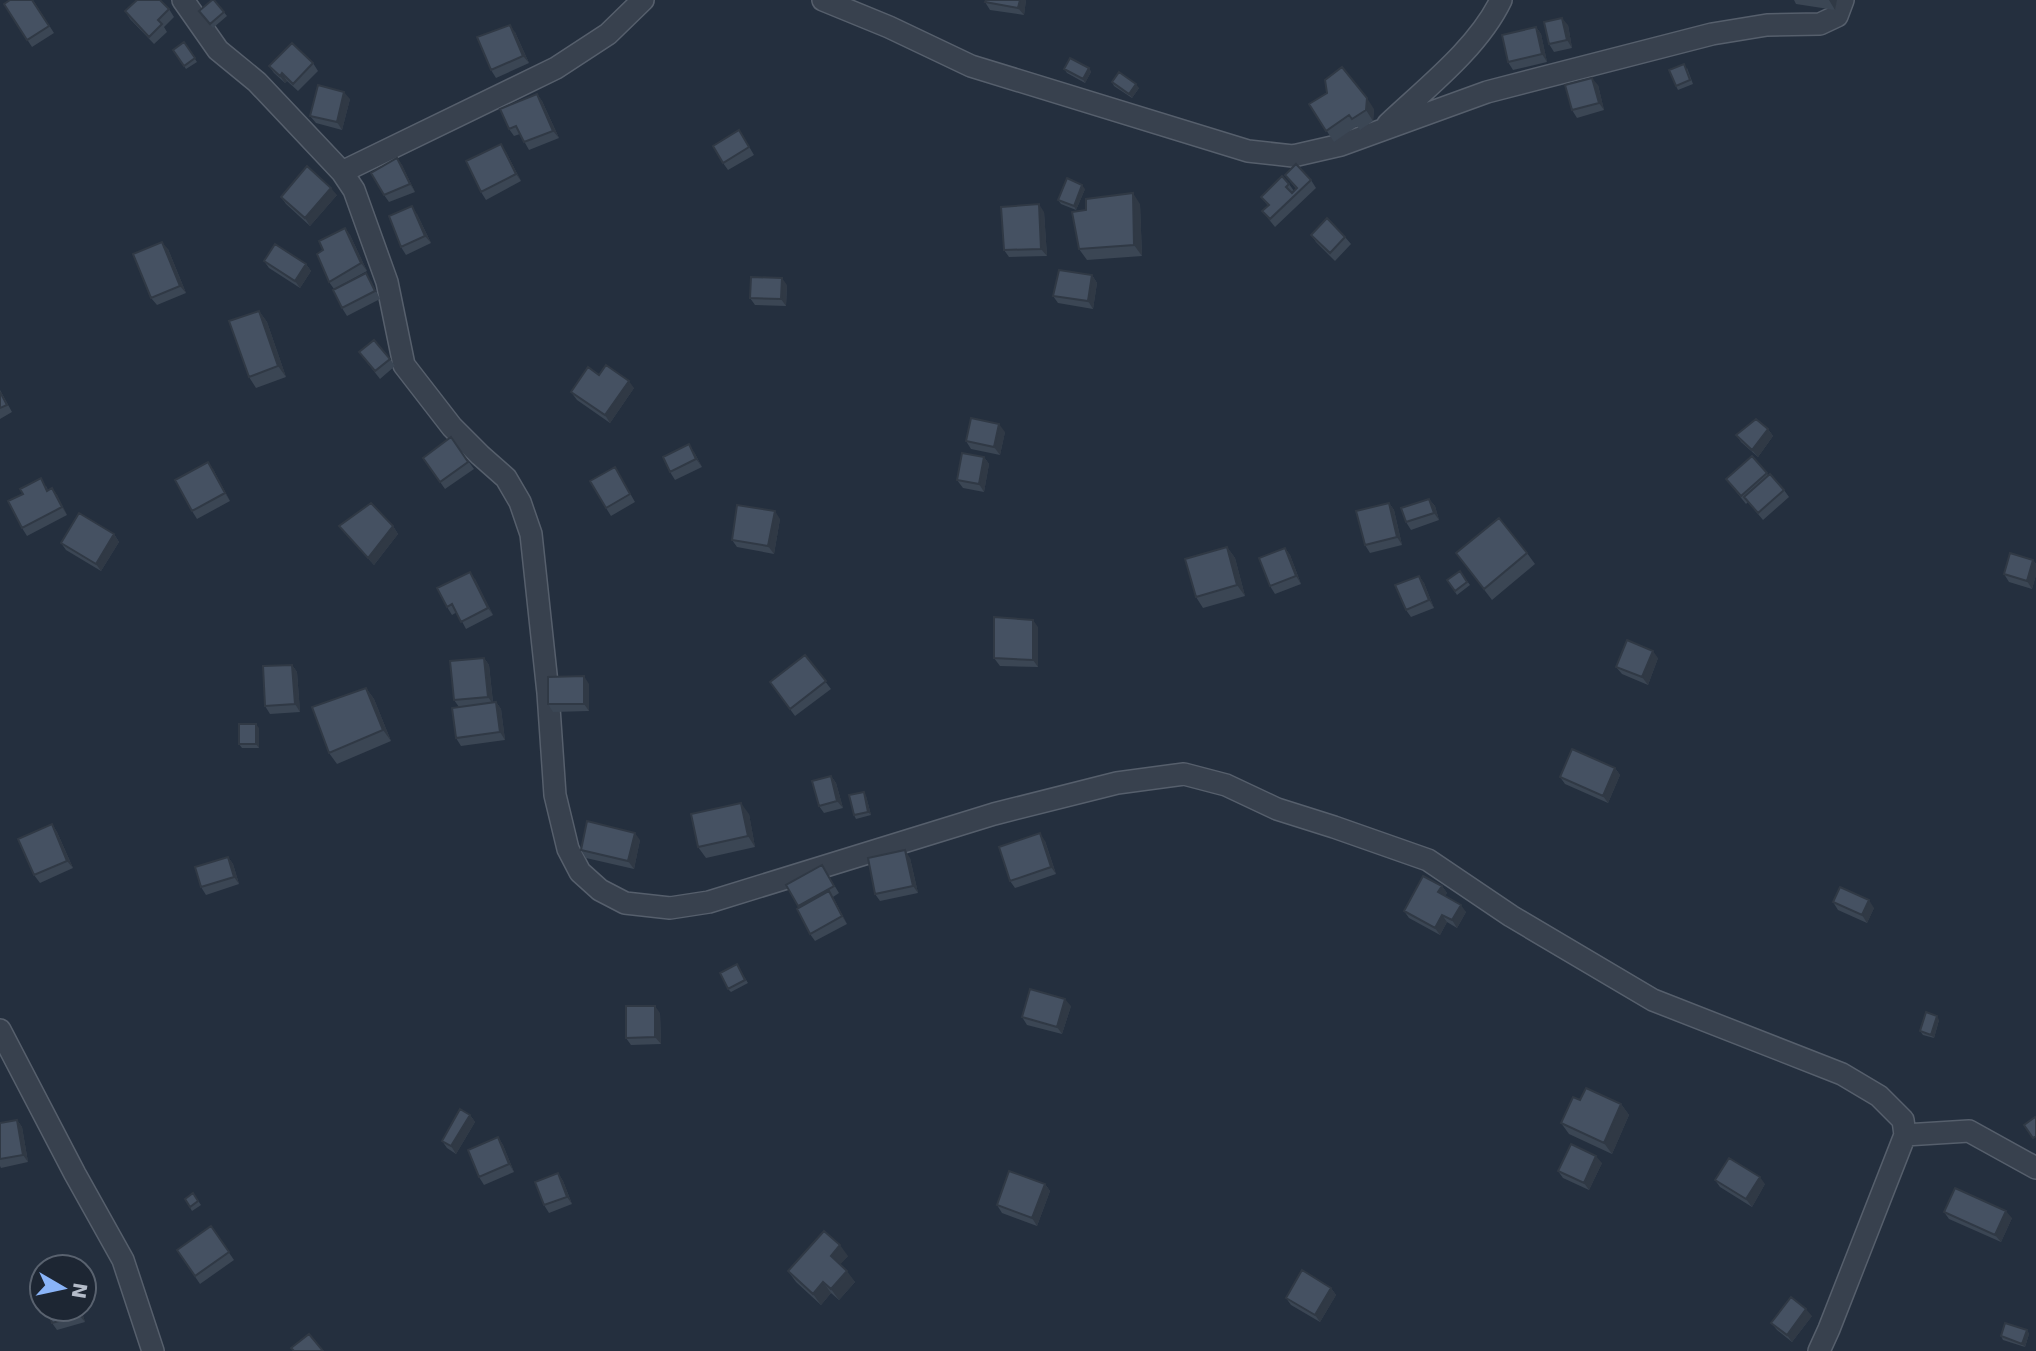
<svg xmlns="http://www.w3.org/2000/svg" width="2036" height="1351" font-family="'DejaVu Sans',sans-serif">
	<style>
		.lines { fill: none; stroke-linecap: round; stroke-linejoin: round }
		.minor-casing { stroke: #565f6c; stroke-width: 24 }
		.minor { stroke: #38414e; stroke-width: 21 }
		.wall { fill: #3b4654 }
		.shaded-wall { fill: #303945 }
		.building { fill: #455162; stroke: #303945; stroke-width: 2 }
	</style>
	<rect width="100%" height="100%" fill="#242f3e"/>
	<g class="lines">
		<defs>
			<path id="minor" d="M183,0l35,50 39,32 85,90 12,18 33,92 17,83 48,62 28,28 26,23 14,24 11,32 17,159 7,102 13,54 12,23 20,18 25,13 45,5 39,-6 285,-88 123,-31 67,-9 42,11 51,24 57,18 94,33 83,56 142,84 189,74 37,22 24,24 2,15 -76,194 -10,22
				M823,0l66,27 82,39 277,85 45,5 48,-11 146,-53 225,-58 55,-9 53,-1 17,-8 6,-16
				M1388,124c38,-36 90,-76 113,-124
				M342,172l214,-104 52,-34 35,-34
				M0,1030l75,144 48,86 30,91
				M1905,1135l64,-4 67,37"/>
		</defs>
		<use href="#minor" class="minor-casing"/>
		<use href="#minor" class="minor"/>
	</g>
	<path class="wall" d="M33,0l21,33 -22,14 -28,-43z
		M214,0l13,16 -14,12 -14,-17z
		M986,0h40l-2,15 -34,-5 -5,-8z
		M1794,0h43l-2,10 -39,-6z
		M169,9l5,8 -10,10 3,5 -13,12 -24,-25 -5,-8z
		M1568,25l4,23 -18,4 -5,-8z
		M1536,27l5,7 6,28 -34,8 -5,-8z
		M515,32l14,31 -33,15 -5,-8z
		M184,42l13,20 -11,7 -13,-19z
		M313,63l5,8 -20,20 -11,-10 -2,2 -11,-10 -5,-7z
		M1089,68l2,4 -6,11 -18,-10 -3,-4z
		M1687,68l6,16 -15,6 -2,-4z
		M1112,82l27,6 -7,10 -18,-12z
		M1598,85l6,25 -27,8 -5,-8z
		M537,94l5,7 17,37 -30,12 -9,-16 -6,2 -5,-7z
		M350,99l-8,31 -26,-7 -6,-7z
		M1309,104l65,5 -1,12 -13,9 -3,-4 -23,16z
		M744,138l10,17 -26,15 -5,-7z
		M506,152l15,29 -35,19 -5,-8z
		M397,158l5,7 13,27 -26,10 -5,-7z
		M1285,175l26,5 5,8 -41,39 -13,-16 6,-5 -7,-9 28,-13 5,7 2,-2z
		M1085,189l-9,21 -15,-6 -3,-4z
		M337,195l-27,31 -24,-22 -5,-7z
		M1140,204l2,52 -55,4 -8,-11z
		M1044,212l3,44 -38,1 -5,-7z
		M417,214l14,29 -25,12 -5,-8z
		M345,228l5,7 17,36 -33,18 -5,-7 -6,-32z
		M1311,235l34,2 6,7 -16,17 -19,-19z
		M168,249l18,44 -29,12 -6,-7z
		M264,261l42,3 5,7 -11,17 -31,-20z
		M1092,275l5,8 -4,26 -35,-6 -5,-7z
		M371,281l9,18 -33,17 -5,-8z
		M787,285l-1,21 -31,-1 -5,-7z
		M259,311l8,11 19,55 -30,11 -7,-11z
		M359,352l31,7 5,7 -15,13z
		M599,375l35,13 -24,35 -33,-23 -6,-8z
		M0,390l12,22 -12,7z
		M1768,429l5,7 -15,21 -17,-15 -5,-7z
		M1005,432l-5,23 -29,-6 -5,-8z
		M451,437l23,32 -29,20 -22,-31z
		M694,452l8,15 -27,13 -5,-8z
		M1752,456l16,19 16,15 5,7 -26,23 -15,-18 -2,2 -20,-25z
		M984,457l5,7 -5,28 -21,-4 -6,-8z
		M615,467l20,35 -24,14 -5,-8z
		M213,469l17,32 -33,18 -5,-8z
		M46,486l2,4 4,-2 5,7 10,20 -40,21 -5,-8z
		M1429,499l6,7 4,14 -28,10 -5,-8z
		M1389,503l5,7 8,35 -32,8 -5,-8z
		M780,519l-6,35 -37,-7 -5,-7z
		M339,526h54l5,8 -24,31 -29,-32z
		M114,534l5,8 -18,29 -35,-21 -5,-7z
		M1227,547l8,11 10,38 -42,12 -7,-11z
		M1285,548l5,7 11,29 -26,10 -5,-8z
		M1456,553h71l8,11 -43,36z
		M2033,560l3,4v11l-4,14 -23,-7 -5,-8z
		M1460,571l10,14 -13,10 -10,-15z
		M1419,576l5,7 10,25 -23,9 -5,-7z
		M475,579l18,36 -27,14 -9,-17 -5,3 -5,-8z
		M1038,627v40l-38,-1 -6,-8z
		M805,655l26,34 -36,27 -25,-34z
		M484,658l5,7 4,37h3l5,7 4,31 -44,6 -5,-8 3,-31 -5,-7z
		M1658,658l-10,27 -26,-11 -6,-7z
		M292,665l5,7 3,40 -30,2 -5,-8z
		M589,684v27l-36,1 -5,-8z
		M366,688l8,11 17,42 -54,23 -8,-11z
		M259,728v20h-17l-3,-4z
		M1615,768l5,7 -12,28 -43,-19 -5,-7z
		M831,776l5,7 7,25 -19,5 -5,-7z
		M866,796l5,19 -15,4 -2,-4z
		M749,814l6,33 -49,11 -8,-11z
		M52,824l5,8 16,36 -33,15 -6,-8z
		M640,840l-6,29 -48,-11 -5,-8z
		M1045,841l11,33 -41,14 -5,-7z
		M228,857l5,7 6,20 -33,11 -5,-8z
		M910,858l8,35 -38,8 -5,-7z
		M822,865l17,28 -6,4 14,27 -32,17 -5,-7 -11,-26 -13,-23z
		M1442,886l5,7 -2,3 21,16 -9,16 -10,-6 -7,13 -31,-17 -5,-7z
		M1833,902l41,6 -7,15 -29,-13z
		M739,968l9,15 -17,9 -3,-3z
		M1071,1006l-9,28 -35,-9 -5,-8z
		M660,1013l1,31 -30,1 -5,-7z
		M1939,1020l-5,18 -11,-3 -3,-4z
		M1621,1104l8,11 -17,39 -43,-20 -8,-11z
		M470,1115l5,7 -19,32 -9,-6 -5,-7z
		M17,1120l5,7 6,35 -27,6 -1,-2v-43z
		M498,1137l5,8 11,27 -30,13 -5,-8z
		M1602,1163l-13,27 -26,-12 -5,-7z
		M558,1173l5,8 9,23 -23,9 -5,-8z
		M1715,1180l50,4 -13,23 -32,-20z
		M1045,1184l5,7 -13,35 -35,-13 -5,-8z
		M193,1193l8,12 -9,6 -7,-12z
		M1944,1212l68,6 -11,24 -52,-23z
		M211,1226l23,34 -34,24 -23,-34z
		M848,1256l-8,8 15,18 -16,18 -8,-7 -10,12 -25,-23 -8,-11z
		M1331,1288l5,7 -16,27 -29,-17 -5,-7z
		M81,1309l4,13 -28,8 -5,-7z
		M1812,1316l-20,26 -15,-12 -6,-7z
		M2027,1330l2,4 -4,13 -22,-7 -2,-4z"/>
	<path class="shaded-wall" d="M1020,0h6l-2,15 -6,-7z
		M1829,0h8l-2,10z
		M1562,18l6,7 4,23 -5,-8z
		M510,25l5,7 14,31 -6,-7z
		M1536,27l5,7 6,28 -5,-8z
		M1089,68l2,4 -6,11 -2,-4z
		M282,73l5,8 -2,2 -5,-7z
		M1592,78l6,7 6,25 -5,-7z
		M1136,84l3,4 -7,10 -3,-4z
		M344,92l6,7 -8,31 -5,-8z
		M537,94l5,7 17,37 -6,-7z
		M1367,98l7,11 -1,12 -7,-11z
		M501,144l5,8 15,29 -5,-7z
		M397,158l5,7 13,27 -5,-8z
		M1082,185l3,4 -9,21 -2,-4z
		M331,188l6,7 -27,31 -5,-8z
		M1133,193l7,11 2,52 -8,-11z
		M1039,204l5,8 3,44 -6,-7z
		M412,206l5,8 14,29 -6,-7z
		M345,228l5,7 17,36 -6,-8z
		M162,242l6,7 18,44 -6,-7z
		M306,264l5,7 -11,17 -5,-7z
		M1092,275l5,8 -4,26 -5,-8z
		M782,278l5,7 -1,21 -5,-7z
		M259,311l8,11 19,55 -8,-11z
		M629,381l5,7 -24,35 -5,-8z
		M999,424l6,8 -5,23 -6,-8z
		M1768,429l5,7 -15,21 -6,-7z
		M689,444l5,8 8,15 -6,-8z
		M984,457l5,7 -5,28 -5,-8z
		M208,462l5,7 17,32 -5,-8z
		M52,488l5,7 10,20 -5,-8z
		M1429,499l6,7 4,14 -5,-7z
		M1389,503l5,7 8,35 -5,-8z
		M775,511l5,8 -6,35 -6,-8z
		M393,526l5,8 -24,31 -6,-7z
		M114,534l5,8 -18,29 -5,-7z
		M1227,547l8,11 10,38 -8,-11z
		M1285,548l5,7 11,29 -5,-8z
		M2033,560l3,4v11l-4,14 -5,-8z
		M470,572l5,7 18,36 -5,-7z
		M1419,576l5,7 10,25 -5,-8z
		M1033,620l5,7v40l-5,-7z
		M1653,651l5,7 -10,27 -6,-8z
		M484,658l5,7 4,39 -5,-7z
		M292,665l5,7 3,40 -5,-8z
		M584,676l5,8v27l-5,-7z
		M366,688l8,11 17,42 -8,-11z
		M496,702l5,7 4,31 -5,-8z
		M256,724l3,4v20l-3,-4z
		M1615,768l5,7 -12,28 -5,-7z
		M831,776l5,7 7,25 -6,-7z
		M864,792l2,4 5,19 -3,-3z
		M741,803l8,11 6,33 -7,-11z
		M52,824l5,8 16,36 -6,-7z
		M635,833l5,7 -6,29 -6,-8z
		M1040,833l5,8 11,33 -5,-7z
		M905,850l5,8 8,35 -5,-7z
		M228,857l5,7 6,20 -5,-7z
		M1442,886l5,7 -4,7 -5,-8z
		M829,891l5,8 13,25 -5,-8z
		M1869,900l5,8 -7,15 -5,-8z
		M1461,905l5,7 -9,16 -5,-8z
		M1442,915l5,7 -7,13 -5,-7z
		M1065,999l6,7 -9,28 -5,-7z
		M655,1006l5,7 1,31 -6,-7z
		M1937,1016l2,4 -5,18 -3,-3z
		M1621,1104l8,11 -17,39 -8,-11z
		M470,1115l5,7 -19,32 -5,-8z
		M17,1120l5,7 6,35 -5,-7z
		M498,1137l5,8 11,27 -5,-8z
		M1596,1156l6,7 -13,27 -5,-7z
		M558,1173l5,8 9,23 -5,-7z
		M1760,1177l5,7 -13,23 -6,-8z
		M1045,1184l5,7 -13,35 -5,-8z
		M2006,1211l6,7 -11,24 -6,-7z
		M840,1245l8,11 -10,11 -7,-11z
		M847,1271l8,11 -16,18 -8,-11z
		M823,1282l8,11 -10,12 -8,-11z
		M1331,1288l5,7 -16,27 -5,-7z
		M78,1309h3l4,13 -6,-7z
		M1806,1309l6,7 -20,26 -5,-7z
		M2027,1330l2,4 -4,13 -3,-3z"/>
	<path class="building" d="M10,0h22l17,26 -22,14 -23,-36z
		M137,0h23l9,9 -11,11 4,4 -13,13 -24,-26z
		M212,0h2l10,12 -14,12 -11,-13z
		M986,0h34l-2,8 -33,-6z
		M1562,18l5,22 -18,4 -5,-22z
		M510,25l13,31 -32,14 -14,-33z
		M1536,27l6,27 -34,8 -6,-27z
		M184,42l11,16 -11,8 -11,-16z
		M292,43l21,20 -20,21 -11,-11 -2,3 -11,-10z
		M1070,58l19,10 -6,11 -19,-10z
		M1684,64l6,16 -14,6 -7,-16z
		M1342,67l25,31 -1,12 -14,9 -3,-4 -23,16 -17,-27 18,-11 -2,-13z
		M1119,72l17,12 -7,10 -17,-12z
		M1592,78l7,25 -27,7 -7,-25z
		M318,85l26,7 -7,30 -27,-6z
		M537,94l16,37 -29,11 -8,-16 -7,3 -9,-20z
		M739,130l10,17 -26,16 -10,-17z
		M501,144l15,30 -35,18 -15,-31z
		M397,158l13,26 -26,11 -13,-22z
		M1296,164l15,16 -41,39 -8,-8 7,-6 -8,-8 21,-21 7,8 -3,3 6,6 5,-5 -12,-13z
		M307,166l24,22 -26,30 -24,-21z
		M1067,178l15,7 -8,21 -16,-6z
		M1133,193l1,52 -55,4 -7,-37 14,-2v-11z
		M1039,204l2,45 -37,1 -3,-43z
		M412,206l13,30 -24,11 -12,-31z
		M1327,218l18,19 -15,16 -19,-18z
		M345,228l16,35 -32,19 -12,-28 6,-4 -4,-9z
		M162,242l18,44 -29,12 -18,-44z
		M275,244l31,20 -11,17 -31,-20z
		M1059,270l33,5 -4,26 -35,-5z
		M366,273l9,18 -33,17 -9,-18z
		M751,277l31,1 -1,21 -31,-1z
		M259,311l19,55 -29,11 -20,-56z
		M374,340l16,19 -15,12 -16,-19z
		M606,365l23,16 -24,34 -34,-23 17,-25 11,8z
		M0,392l7,13 -7,3z
		M971,418l28,6 -5,23 -28,-6z
		M1756,419l12,10 -16,21 -16,-15z
		M451,437l17,25 -28,20 -17,-24z
		M689,444l7,15 -26,13 -7,-15z
		M962,453l22,4 -5,27 -22,-4z
		M1752,456l15,17 -26,23 -15,-17z
		M208,462l17,31 -33,18 -17,-31z
		M615,467l15,27 -24,14 -16,-27z
		M1770,474l14,16 -26,23 -14,-16z
		M41,478l6,13 5,-3 10,19 -40,21 -14,-27 15,-7 -3,-5z
		M1429,499l5,14 -28,9 -5,-14z
		M371,503l22,23 -25,32 -29,-32z
		M1389,503l8,34 -32,8 -9,-34z
		M737,505l38,6 -7,35 -36,-6z
		M79,513l35,21 -18,30 -35,-21z
		M1499,518l28,35 -43,36 -28,-36z
		M1227,547l10,38 -41,12 -11,-38z
		M1285,548l11,28 -26,10 -11,-28z
		M2010,553l23,7 -6,21 -23,-7z
		M1460,571l7,11 -12,9 -8,-11z
		M470,572l18,36 -27,14 -9,-18 -5,3 -10,-19z
		M1419,576l10,24 -23,10 -11,-25z
		M994,617l39,3v40l-39,-2z
		M1627,640l26,11 -11,26 -26,-10z
		M805,655l21,26 -36,28 -20,-27z
		M484,658l4,39 -34,3 -4,-39z
		M292,665l3,39 -30,2 -2,-40z
		M584,676v28h-36v-27z
		M366,688l17,42 -54,23 -17,-46z
		M496,702l4,30 -44,6 -4,-30z
		M239,724h17v20h-17z
		M1572,749l43,19 -12,28 -43,-19z
		M831,776l6,25 -18,5 -7,-25z
		M864,792l4,20 -14,3 -5,-20z
		M741,803l7,33 -50,11 -7,-33z
		M587,821l48,12 -7,28 -47,-11z
		M52,824l15,37 -33,14 -16,-36z
		M1040,833l11,34 -41,14 -11,-34z
		M905,850l8,36 -38,8 -7,-36z
		M228,857l6,20 -33,10 -6,-20z
		M822,865l12,21 -36,20 -12,-21z
		M1423,876l19,10 -4,6 23,13 -9,15 -10,-5 -7,13 -31,-17z
		M1840,887l29,13 -7,15 -29,-13z
		M829,891l13,25 -32,18 -13,-25z
		M737,964l8,16 -17,9 -8,-16z
		M1030,989l35,10 -8,28 -35,-10z
		M626,1006h29v31l-29,1z
		M1926,1012l11,4 -6,19 -11,-4z
		M1586,1088l35,16 -17,39 -43,-20 12,-26 7,3z
		M460,1109l10,6 -19,31 -9,-5z
		M2035,1117l1,1v18l-3,2 -9,-13z
		M17,1120l6,35 -23,4v-36z
		M498,1137l11,27 -30,13 -11,-27z
		M1571,1144l25,12 -12,27 -26,-12z
		M1729,1158l31,19 -14,22 -31,-19z
		M1009,1171l36,13 -13,34 -35,-13z
		M558,1173l9,24 -23,8 -9,-23z
		M1955,1188l51,23 -11,24 -51,-23z
		M193,1193l5,8 -8,6 -5,-8z
		M211,1226l18,26 -34,24 -18,-26z
		M824,1231l16,14 -9,11 16,15 -16,18 -8,-7 -10,12 -25,-23z
		M64,1261l1,6h-22z
		M42,1267v21l-6,-19z
		M1302,1270l29,18 -16,27 -29,-17z
		M1791,1297l15,12 -19,26 -16,-12z
		M48,1309h30l1,6 -27,8z
		M2005,1323l22,7 -5,14 -21,-8z
		M309,1334l14,17h-29l-3,-3z"/>
	<g transform="translate(63 1288) rotate(99)"><circle r="33" fill="#1d2633" stroke="#59626f" stroke-width="2"/>
	<path d="M0-5L12 26L0 18L-12 26Z" fill="#8ab4f8"/>
	<text y="-10" font-size="19" font-weight="bold" text-anchor="middle" fill="#b4bcc9">N</text>
	</g>
</svg>
